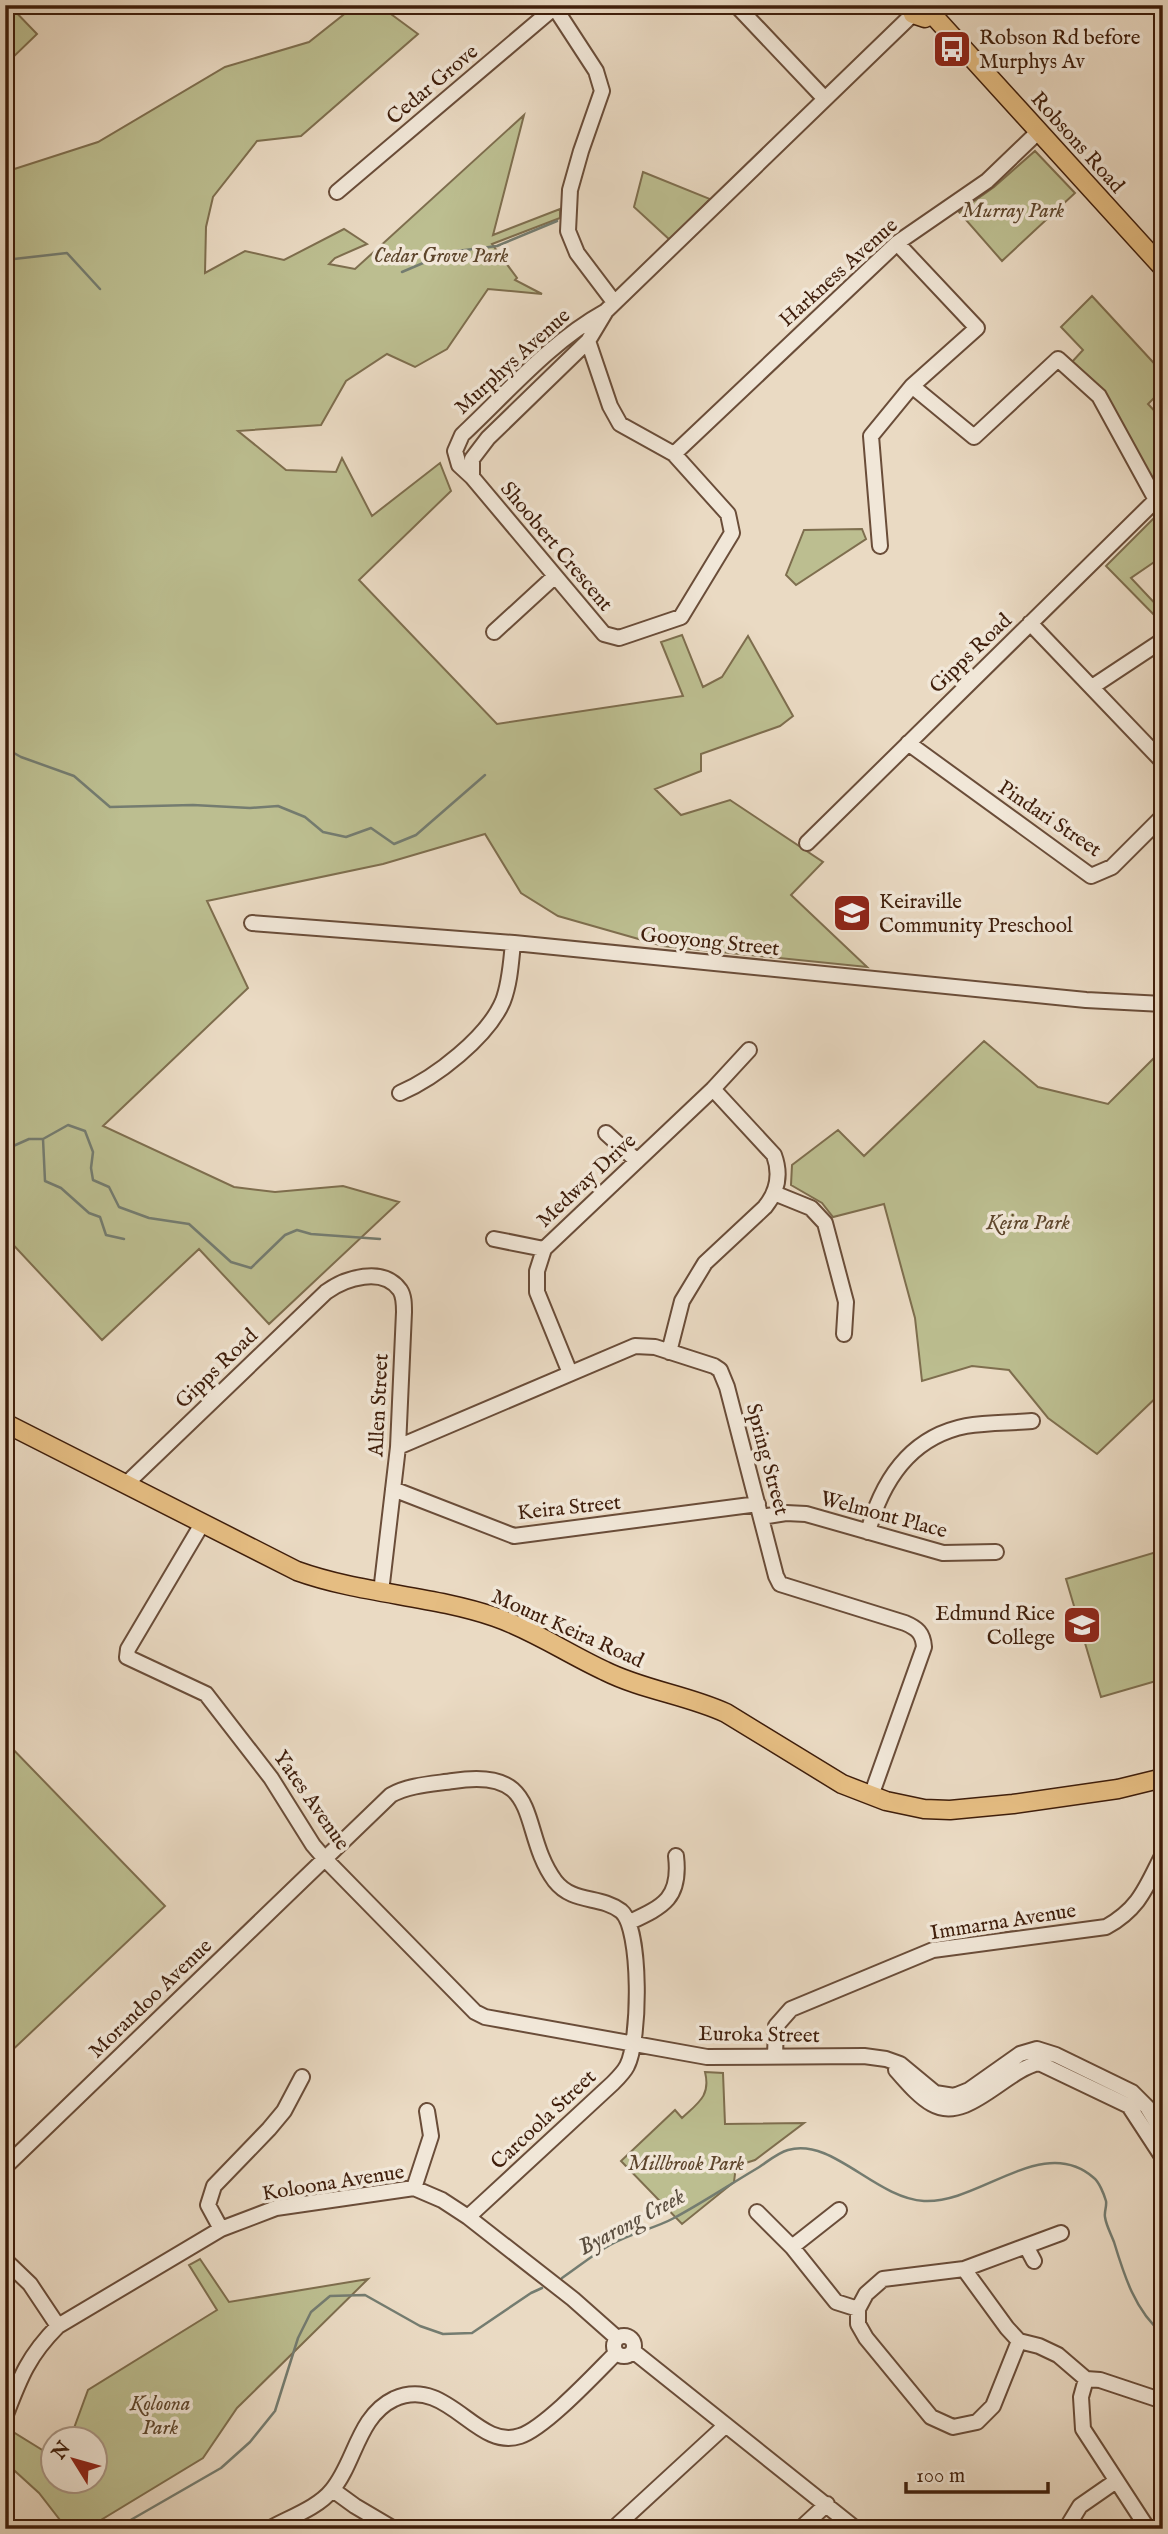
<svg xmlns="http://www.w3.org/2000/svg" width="1168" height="2534" font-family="'IM FELL English',serif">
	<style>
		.green { fill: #bcbe90; stroke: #7e6e4e; stroke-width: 2 }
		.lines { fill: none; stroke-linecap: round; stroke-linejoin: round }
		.stream { stroke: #747c70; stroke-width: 2.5 }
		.minor-casing { stroke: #6a4d39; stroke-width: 18 }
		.major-casing { stroke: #3f1e0b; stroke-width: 21 }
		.minor { stroke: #f1e7d8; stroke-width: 14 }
		.major { stroke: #e5bd82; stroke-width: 18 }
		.labels { text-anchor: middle; stroke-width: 7; stroke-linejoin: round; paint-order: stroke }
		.poi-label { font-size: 21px; fill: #3f1e0b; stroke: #f1e7d8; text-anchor: start }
		.street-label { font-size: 21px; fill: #3f1e0b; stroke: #f1e7d8 }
		.park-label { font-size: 21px; font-style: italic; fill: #5e462c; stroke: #f1e7d8 }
		.water-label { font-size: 23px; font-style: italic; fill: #5a4d3e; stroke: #f1e7d8 }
	</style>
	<rect width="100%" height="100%" fill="#eadac3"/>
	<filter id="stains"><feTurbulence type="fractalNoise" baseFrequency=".00286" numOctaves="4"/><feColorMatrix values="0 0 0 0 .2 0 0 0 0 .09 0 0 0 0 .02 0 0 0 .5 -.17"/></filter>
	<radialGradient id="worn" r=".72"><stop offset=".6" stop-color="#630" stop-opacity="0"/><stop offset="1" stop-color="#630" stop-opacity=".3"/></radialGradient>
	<path class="green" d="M5,5h4l28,29 -32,31z
		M380,6l38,28 -117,102 -44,5 -44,56 -7,30 -1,46 40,-22 39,9 60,-31 23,15 -32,14 -6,6 26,5 169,-154 -31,120 67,-26v9l-68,26 25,34 -2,2 27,14 -54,-5 -41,60 -32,18 -28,-13 -41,27 -25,44 -83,6 48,39 50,2 6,-14 30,58 68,-53 11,28 -92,89 138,144 186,-28 -22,-54 21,-7 21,52 19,-10 26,-41 45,80 -13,10 -79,28v17l-46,18 26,26 49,-15 93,62 -32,33 76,72 -204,-21 -105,-30 -37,-23 -36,-59 -102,30 -176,37 41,87 -145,138 131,61 41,5 68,-6 56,16 -130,122 -70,-75 -97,91 -97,-104v-1064l93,-30 127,-75 84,-25 43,-34z
		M1035,151l40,42 -73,68 -43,-49 35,-25z
		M643,172l67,27 -40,41 -36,-33z
		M1092,296l71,77v16l-15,15 15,16v48l-12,11 -38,-71 -42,-45 12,-13 -22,-23z
		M1163,509v47l-32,22 32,34v12l-57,-58z
		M862,529l4,10 -70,46 -10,-10 18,-45z
		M984,1041l54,46 70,17 51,-51 4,4v334l-66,63 -49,-36 -39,-48 -37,-4 -50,15 -7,-63 -31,-114 -51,13 -11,-14 -31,-18 1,-20 46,-35 26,26z
		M1163,1550v129l-62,18 -35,-118z
		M5,1741l160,165 -160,151z
		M705,2072l18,1 2,51 79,-1 -49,37 -19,6 -2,16 -52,42 -61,-63 54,-51 7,8c16,-15 29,-22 23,-46z
		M200,2259l29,43 139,-23 -131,129 -34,50 -117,71h-19l-28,-36 -34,-31v-14l8,-16 39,24v26h42v-42l-24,-1 18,-49 129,-80 -28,-45z"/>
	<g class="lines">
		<path class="stream" d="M5,260l62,-7 33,36
			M402,272l47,-20 48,-6 60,-25
			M5,748l16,9 53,19 36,31 83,-2 57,3 28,-2 27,11 18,15 23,5 25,-9 23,16 22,-9 69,-60
			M43,1139l2,42 16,7 28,25 11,4 6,18 18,4
			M5,1147h6l18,-8h14l25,-14 17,6 8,21 -2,16 2,12 16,7 10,20 30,11 40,6 42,38 20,6 34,-33 12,-5 14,4 69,5
			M562,2278c16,-11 32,-24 48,-33 20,-12 44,-16 64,-27 28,-15 55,-33 82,-49 10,-6 21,-16 32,-19 44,-13 87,48 136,51 56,3 119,-68 170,-23 5,4 10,16 12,23 1,5 -2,11 -1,16 1,8 6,17 9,25 10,33 21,69 49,92
			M115,2529l106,-61 29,-26 25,-31 23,-73 13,-26 19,-16 35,-1 55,31 23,8 29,-1 59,-40 11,-5"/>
		<defs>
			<path id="minor" d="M553,5l43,66 6,20 -21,60 -11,39 -2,41 9,22 37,49
				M736,5l89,94
				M337,192l218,-185
				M588,341l22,65 10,18 54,30 54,60 4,19 -51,84 -62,21 -15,-4 -132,-157 -13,-12 -4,-14 7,-16c46,-43 88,-93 144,-124
				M912,386l62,51 84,-78 41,37 57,104
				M674,454l223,-211 90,-62 51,-49
				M472,477v-18l16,-21 100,-97 18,-30 307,-297
				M880,546l-9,-110 41,-50 65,-58 -80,-85
				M1030,623l133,139
				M494,632l60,-55
				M1092,687l71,-47
				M908,743l183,133 21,-9 51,-51
				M807,843l356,-350
				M252,923l262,20 572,57 77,4
				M400,1093c35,-15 88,-56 103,-92 7,-18 8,-39 10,-58
				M606,1133l31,28
				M774,1193l37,15 14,15 21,79 -2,32
				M494,1239l50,10
				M669,1352l13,-51 23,-38 60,-56c13,-16 16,-33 9,-52l-61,-66
				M570,1373l-33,-81v-21l7,-22 169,-160 36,-39
				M398,1447l237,-101 20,1 59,19 6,4 7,17 49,189 4,8 125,39c12,5 18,10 19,24l-53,149
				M126,1484l200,-192c19,-14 57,-26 74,-2 4,6 4,14 4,22l-6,135 -17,145
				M393,1489l121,47 244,-32
				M761,1517l25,-4 20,1 137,39 53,-1
				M202,1524l-74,125 -1,8 79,37 65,84 42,67 12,14 150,153 10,5 222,40 157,-1 22,3 14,5 35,29 19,3 15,-6 51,-36 17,-5 19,6 76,37 15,15 16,26
				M868,1532c14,-51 42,-95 98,-106 22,-4 44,-3 66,-5
				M630,1922c34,-16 51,-24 46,-66
				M775,2056l1,-30 15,-17 142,-59 173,-23c34,-19 40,-40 57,-73
				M896,2070c11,12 22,26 36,34 35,20 73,-34 107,-41l90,43 34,52
				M5,2167l386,-372c18,-10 41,-11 62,-14 92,-15 65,50 102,100 18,23 45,14 66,30 21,17 19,131 6,155 -3,6 -9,12 -14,17l-145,134
				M414,2188l17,-52 -4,-25
				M757,2212l35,35 44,55 22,7
				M221,2229l-13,-24 6,-19 55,-57 15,-18 18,-34
				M1026,2246l8,15
				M792,2247l47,-37
				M5,2260l25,24 28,42
				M964,2269l97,-36
				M614 2346a10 10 0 1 1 20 0a10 10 0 1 1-20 0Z
				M1019,2341l-26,65 -16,16 -24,5 -22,-10 -65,-79 -8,-14v-15l8,-15 17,-15 81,-10 43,59 12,13 20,5 19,9 28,24
				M633,2351l223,178
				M1086,2379l-5,18 2,32 65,100
				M1086,2379l14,1 63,21
				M5,2417c15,-39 23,-61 53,-91l163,-97 55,-21 138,-20 28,12 26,17 105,82 44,39
				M333,2490l22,16 39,23
				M269,2529c19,-11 49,-21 63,-39 23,-27 26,-74 62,-91 54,-24 82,52 126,37 25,-8 76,-63 96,-83
				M613,2529l113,-104
				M800,2529l27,-25
				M1066,2529l14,-23 36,-25"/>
			<path id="major" d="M910,5l3,9 12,4 7,-4 3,-9
				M932,14l231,254
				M5,1423l292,148c64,23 133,24 198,46 38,13 73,37 110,54 38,19 82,24 121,42l116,71 44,17 38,8 26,1 63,-6 105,-15 45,-11"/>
		</defs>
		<use href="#minor" class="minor-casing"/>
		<use href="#major" class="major-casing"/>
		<use href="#minor" class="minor"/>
		<use href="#major" class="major"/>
	</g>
	<defs>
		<symbol id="bus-square" viewBox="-11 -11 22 22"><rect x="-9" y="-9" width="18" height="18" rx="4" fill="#8f2418" stroke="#f1e7d8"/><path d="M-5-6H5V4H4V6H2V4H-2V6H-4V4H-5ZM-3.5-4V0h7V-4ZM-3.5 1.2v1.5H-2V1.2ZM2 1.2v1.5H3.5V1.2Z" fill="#fff"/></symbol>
		<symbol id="school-square" viewBox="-11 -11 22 22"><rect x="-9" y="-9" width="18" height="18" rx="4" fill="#8f2418" stroke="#f1e7d8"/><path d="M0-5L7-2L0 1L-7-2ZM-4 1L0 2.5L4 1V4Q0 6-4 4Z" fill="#fff"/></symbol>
	</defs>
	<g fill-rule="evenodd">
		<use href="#bus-square" x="930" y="27" width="44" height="44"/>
		<use href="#school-square" x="830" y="891" width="44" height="44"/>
		<use href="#school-square" x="1060" y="1603" width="44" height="44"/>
	</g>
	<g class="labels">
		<g class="poi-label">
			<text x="979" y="44">Robson Rd before<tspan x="979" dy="24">Murphys Av</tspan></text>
			<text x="879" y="908">Keiraville<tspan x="879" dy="24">Community Preschool</tspan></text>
			<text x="1055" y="1620" text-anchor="end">Edmund Rice<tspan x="1055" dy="24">College</tspan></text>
		</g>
		<g class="street-label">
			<text transform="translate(432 84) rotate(-40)" y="7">Cedar Grove</text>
			<text transform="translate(1078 142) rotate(48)" y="7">Robsons Road</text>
			<text transform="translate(838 272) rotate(-42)" y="7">Harkness Avenue</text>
			<text transform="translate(512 361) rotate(-42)" y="7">Murphys Avenue</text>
			<text transform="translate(557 546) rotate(50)" y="7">Shoobert Crescent</text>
			<text transform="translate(970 653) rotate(-44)" y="7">Gipps Road</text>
			<text transform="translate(1050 818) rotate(34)" y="7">Pindari Street</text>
			<text transform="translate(710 941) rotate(6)" y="7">Gooyong Street</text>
			<text transform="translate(586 1180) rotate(-43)" y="7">Medway Drive</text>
			<text transform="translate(216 1368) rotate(-44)" y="7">Gipps Road</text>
			<text transform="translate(378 1405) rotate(-87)" y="7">Allen Street</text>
			<text transform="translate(768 1459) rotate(75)" y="7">Spring Street</text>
			<text transform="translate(569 1507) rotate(-6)" y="7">Keira Street</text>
			<text transform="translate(884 1514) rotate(15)" y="7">Welmont Place</text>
			<text transform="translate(568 1628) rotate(24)" y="7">Mount Keira Road</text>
			<text transform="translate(312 1800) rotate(55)" y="7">Yates Avenue</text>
			<text transform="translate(1003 1921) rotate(-9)" y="7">Immarna Avenue</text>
			<text transform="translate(150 1998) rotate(-44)" y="7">Morandoo Avenue</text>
			<text transform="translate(759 2034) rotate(1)" y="7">Euroka Street</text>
			<text transform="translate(543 2119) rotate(-43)" y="7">Carcoola Street</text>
			<text transform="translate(333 2182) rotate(-9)" y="7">Koloona Avenue</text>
		</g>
		<g class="park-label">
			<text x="1013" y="217">Murray Park</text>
			<text x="441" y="262">Cedar Grove Park</text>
			<text x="1028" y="1229">Keira Park</text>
			<text x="686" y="2170">Millbrook Park</text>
			<text x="160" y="2410">Koloona<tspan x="160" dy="24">Park</tspan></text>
		</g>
		<g class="water-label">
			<text transform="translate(631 2221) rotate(-28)" y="8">Byarong Creek</text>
		</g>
	</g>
	<rect width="1168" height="2534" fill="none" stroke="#eadac3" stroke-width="28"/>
	<rect x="7" y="7" width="1154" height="2520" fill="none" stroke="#3f1e0b" stroke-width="3.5"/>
	<rect x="14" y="14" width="1140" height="2506" fill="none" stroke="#3f1e0b" stroke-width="2"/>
	<g transform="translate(74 2460) rotate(307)"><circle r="33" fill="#f1e7d8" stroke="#aa9786" stroke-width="2"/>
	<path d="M0-5L12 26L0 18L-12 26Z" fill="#8f2418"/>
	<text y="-10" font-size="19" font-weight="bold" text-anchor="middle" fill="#3f1e0b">N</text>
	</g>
	<path d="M906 2482v10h142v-10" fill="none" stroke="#3f1e0b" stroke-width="3.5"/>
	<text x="916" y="2482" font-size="21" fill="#3f1e0b" stroke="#f1e7d8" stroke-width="5" paint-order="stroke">100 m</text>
	<rect width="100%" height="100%" filter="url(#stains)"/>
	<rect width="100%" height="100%" fill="url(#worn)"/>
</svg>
